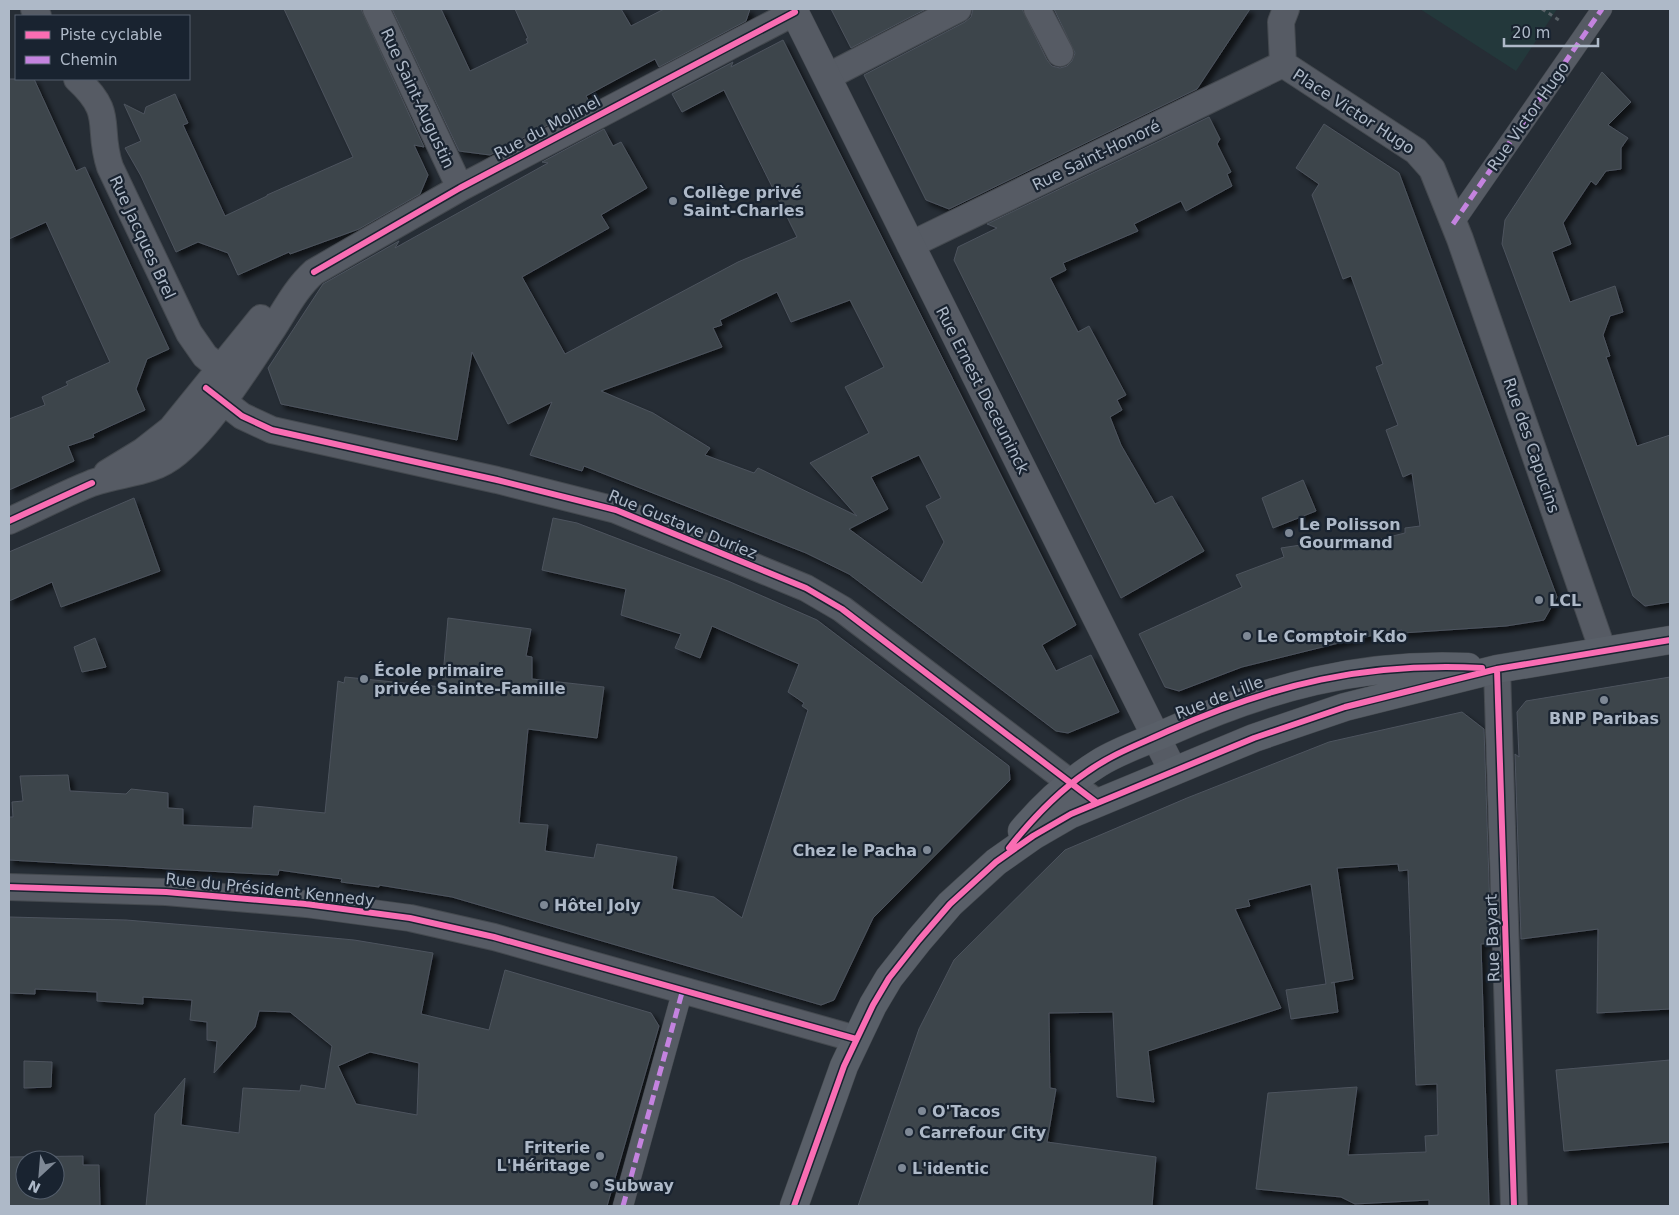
<svg xmlns="http://www.w3.org/2000/svg" width="1679" height="1215" font-family="'DejaVu Sans',sans-serif">
	<style>
		.green { fill: #23383b }
		.building { fill: #3d444b; stroke: #4d545e; fill-rule: evenodd; filter: url(#shadow) }
		.lines { fill: none; stroke-linecap: round; stroke-linejoin: round }
		.pedestrian-casing { stroke: #44494f; stroke-width: 21 }
		.minor-casing { stroke: #44494f; stroke-width: 28 }
		.tertiary-casing { stroke: #44494f; stroke-width: 29 }
		.secondary-casing { stroke: #44494f; stroke-width: 29 }
		.path { stroke: #586066; stroke-width: 3; stroke-dasharray: 4 4; stroke-linecap: butt }
		.pedestrian { stroke: #565b64; stroke-width: 20 }
		.minor { stroke: #565b64; stroke-width: 26 }
		.tertiary { stroke: #565b64; stroke-width: 28 }
		.secondary { stroke: #595f68; stroke-width: 28 }
		.quiet { stroke: #c483df; stroke-width: 5; stroke-dasharray: 10 5; stroke-linecap: butt }
		.cycleway-casing { stroke: #192330; stroke-width: 9 }
		.cycleway { stroke: #f96db3; stroke-width: 6 }
		.poi-dot { fill: #7e8895; stroke: #192330; stroke-width: 2 }
		.labels { text-anchor: middle; stroke-width: 4.5; stroke-linejoin: round; paint-order: stroke }
		.street-label { font-size: 16px; fill: #aeb9c8; stroke: #192330 }
		.poi-label { font-size: 16px; font-weight: bold; fill: #aeb9c8; stroke: #192330; text-anchor: start }
	</style>
	<defs>
		<filter id="shadow"><feDropShadow dx="4.5" dy="4.5" stdDeviation="2.5" flood-color="#0009"/></filter>
	</defs>
	<rect width="100%" height="100%" fill="#262d35"/>
	<path class="green" d="M1420,9h137l-41,62z"/>
	<path class="building" d="M284,9h77l63,138 -10,-2 14,30 -8,19 -61,35 -69,25 -1,-2 -51,23 -10,-22 -30,-11 -22,10 -35,-76 -16,-28 16,-7 -17,-37 20,10 2,-7 29,-13 13,29 -5,2 42,91 42,-20v-1l86,-38z
		M392,9h49l29,62 58,-28 -2,-4 2,-1 -13,-29h106l10,17 33,-17h86l-4,12 -87,46 -4,-8 -34,18 -35,19 4,7 -100,52 -31,-4z
		M831,9h95l-75,39z
		M973,9h49l25,51 5,6 8,2 7,-2 5,-5 3,-8 -21,-44h196l-53,80 -248,120 -23,-9 -62,-125 101,-53 6,-5z
		M783,40l293,585 -34,20 14,26 35,-16 28,57 -51,21 -12,-2 -207,-157 -43,-21 -222,-87 -2,5 -52,-16 22,-53 -44,22 -36,-72 -15,88 -176,-36 -13,-36 55,-84 76,-43 -4,7 153,-85 -6,-1 62,-33 9,17 8,-4 26,46 -46,27 8,13 -87,49 43,77 173,-92 59,-25 -73,-147 -42,22 -10,-18 61,-32 -2,5zM777,292l14,30 59,-22 34,67 -39,20 24,46 -59,30 47,53 -99,-48 -4,5 -49,-18 5,-7 -57,-35 -52,-22 121,-44 -9,-19 9,-3 -2,-5zM919,455l22,43 -15,8 18,36 -22,41 -73,-54 39,-20 -17,-32z
		M1602,72l29,30 -23,23 20,13 -7,10v21l-15,2 -10,14 -5,-4 -28,42 8,21 -19,8 18,50 45,-16 8,26 -13,4 -7,19 7,21 -4,1 31,89 33,-11v167l-25,4 -12,-10 -131,-352 3,-24z
		M9,79h25l42,92 9,-4 84,182 -22,10 -11,30 9,21 -52,24 1,3 -26,9 6,15 -65,29v-71l36,-14 -3,-8 26,-12 -2,-3 44,-20 -64,-140 -37,17z
		M1209,117l11,22 -3,5 14,28 -4,2 5,12 -46,25 -5,-10 -47,23 4,7 -75,32 3,7 -16,8 28,54 11,-6 37,69 -9,5 5,10 -12,7 11,28 34,59 17,-8 32,55 -83,47 -167,-338 4,-13 39,-19 -10,-4z
		M1324,124l75,49 158,424 -13,23 -38,6 -104,7v-3l-43,8 -117,29 -63,24 -14,-4 -26,-53 103,-47 -6,-12 48,-18 -3,-9 46,-7 3,6 22,-6 1,5 52,-13v-5l15,-2 -8,-53 -9,4 -17,-47 12,-5 -22,-58 7,-3 -32,-88 -8,3 -31,-84 7,-11 -23,-16z
		M1303,480l13,31 -43,17 -11,-30z
		M134,498l26,73 -99,36 -9,-25 -43,19v-49z
		M553,518l24,5 151,58 89,39 192,146 1,14 -137,138 -39,82 -13,5 -369,-108 -73,-12v2l-38,-5 1,-3 -63,-9 -1,5 -269,-15v-43h4l-1,-15 11,-1 -3,-25 48,-1 2,16 56,3 5,-5 37,4v15l15,1v16l69,3 2,-22 71,7 13,-132 6,2 1,-6 97,10 6,-69 83,11 -5,27 6,1v22l72,8 -7,51 -69,-9 -9,94 29,2 -3,26 49,7 3,-14 80,13 -5,32 42,8 28,21 66,-208 -6,-4 2,-3 -16,-11 11,-28 -87,-38 -12,32 -25,-10 6,-14 -60,-19 5,-26 -84,-19z
		M95,638l11,29 -24,5 -8,-25z
		M1670,677v332l-73,4 1,-84 -77,10 -6,-185 4,3 -2,-45 9,-11z
		M1462,712l22,17 7,214 -10,1 8,262h-60v-6l-74,4 -14,-7 -85,-8 12,-96 89,-6 -9,68 78,-3 -1,-16 13,-1 -1,-51 -21,1 -8,-215 -9,1 -1,-7 -61,4 16,111 -22,4 3,-1 4,30 -47,7 -5,-29 40,-6 -15,-100 -63,16 2,6 -15,3 46,99 -133,43 6,51 -37,-5 -4,-85 -64,1 1,75 6,1 -9,53 109,15 -4,49h-294l61,-177 35,-69 111,-110 122,-52 142,-56z
		M9,917l117,3 109,9 119,11 79,13 -12,61 68,16 16,-60 146,43 8,13 -52,180h-461l9,-92 30,-36 -4,47 58,8 4,-45 57,3 1,-6 24,4 7,-43 -42,-34 -31,-1 -4,16 -41,46 3,-32 -10,-1v-18l-17,-2 2,-20 -49,-3v7l-46,-3v-9l-62,-3v5l-26,-1zM370,1052l49,11 -2,52 -61,-11 -18,-38z
		M1670,1060v82l-106,9 -8,-81z
		M24,1061l28,1 -1,25 -27,1z
		M83,1156v9h16l1,41h-91v-49zM25,1160h30v30h-30z"/>
	<g class="lines">
		<defs>
			<path id="pedestrian" d="M1453,224l149,-215
				M623,1206l60,-217"/>
			<path id="minor" d="M34,9l4,7
				M376,9l84,179
				M1037,9l23,44
				M1286,9l-5,13 2,42 133,87 16,18 28,70 143,412
				M827,77l131,-68
				M77,79c39,36 19,46 33,88l79,166 16,23 32,26
				M910,245l373,-181
				M206,388l36,28 30,14 225,50 119,30 190,78 36,21 255,194
				M107,473l36,-22 28,-22 90,-111
				M9,521c27,-12 55,-27 83,-38 30,-11 59,-8 85,-30 35,-29 69,-84 95,-123 13,-20 24,-42 42,-58l146,-84 335,-176
				M1497,669l17,537
				M9,887l157,5 140,12 104,14 84,19 362,102"/>
			<path id="tertiary" d="M793,9l380,762"/>
			<path id="secondary" d="M1022,831c22,-26 48,-50 77,-68 21,-13 46,-21 69,-31 98,-44 192,-70 300,-65
				M794,1206l50,-140 29,-61 16,-27 30,-38 31,-36 46,-42 37,-26 38,-22 183,-76 91,-31 152,-38 173,-29"/>
		</defs>
		<use href="#pedestrian" class="pedestrian-casing"/>
		<use href="#minor" class="minor-casing"/>
		<use href="#tertiary" class="tertiary-casing"/>
		<use href="#secondary" class="secondary-casing"/>
		<path class="path" d="M1542,9l20,13"/>
		<use href="#pedestrian" class="pedestrian"/>
		<use href="#minor" class="minor"/>
		<use href="#tertiary" class="tertiary"/>
		<use href="#secondary" class="secondary"/>
		<path class="quiet" d="M1453,224l149,-215
			M623,1206l60,-217"/>
		<defs>
			<path id="cycleway" d="M314,272l146,-84 335,-176
				M206,388l36,28 30,14 225,50 119,30 190,78 36,21 255,194
				M9,521l83,-38
				M1497,669l17,537
				M1009,848c23,-29 47,-55 78,-76 25,-18 53,-28 81,-41 106,-47 197,-69 314,-63
				M9,887l157,5 140,12 104,14 84,19 362,102
				M794,1206l50,-140 29,-61 16,-27 30,-38 31,-36 46,-42 37,-26 38,-22 183,-76 91,-31 152,-38 173,-29"/>
		</defs>
		<use href="#cycleway" class="cycleway-casing"/>
		<use href="#cycleway" class="cycleway"/>
	</g>
	<g class="poi-dot">
		<circle cx="673" cy="201" r="5"/>
		<circle cx="1289" cy="533" r="5"/>
		<circle cx="1539" cy="600" r="5"/>
		<circle cx="1247" cy="636" r="5"/>
		<circle cx="364" cy="679" r="5"/>
		<circle cx="1604" cy="700" r="5"/>
		<circle cx="927" cy="850" r="5"/>
		<circle cx="544" cy="905" r="5"/>
		<circle cx="922" cy="1111" r="5"/>
		<circle cx="909" cy="1132" r="5"/>
		<circle cx="600" cy="1156" r="5"/>
		<circle cx="902" cy="1168" r="5"/>
		<circle cx="594" cy="1185" r="5"/>
	</g>
	<g class="labels">
		<g class="street-label">
			<text transform="translate(418 98) rotate(65)" y="6">Rue Saint-Augustin</text>
			<text transform="translate(1354 111) rotate(33)" y="6">Place Victor Hugo</text>
			<text transform="translate(1528 116) rotate(-55)" y="6">Rue Victor Hugo</text>
			<text transform="translate(547 127) rotate(-28)" y="6">Rue du Molinel</text>
			<text transform="translate(1096 155) rotate(-26)" y="6">Rue Saint-Honoré</text>
			<text transform="translate(143 237) rotate(65)" y="6">Rue Jacques Brel</text>
			<text transform="translate(983 390) rotate(63)" y="6">Rue Ernest Deceuninck</text>
			<text transform="translate(1532 445) rotate(71)" y="6">Rue des Capucins</text>
			<text transform="translate(683 524) rotate(22)" y="6">Rue Gustave Duriez</text>
			<text transform="translate(1219 697) rotate(-21)" y="6">Rue de Lille</text>
			<text transform="translate(270 889) rotate(6)" y="6">Rue du Président Kennedy</text>
			<text transform="translate(1492 938) rotate(-92)" y="6">Rue Bayart</text>
		</g>
		<g class="poi-label">
			<text x="683" y="198">Collège privé<tspan x="683" dy="18">Saint-Charles</tspan></text>
			<text x="1299" y="530">Le Polisson<tspan x="1299" dy="18">Gourmand</tspan></text>
			<text x="1549" y="606">LCL</text>
			<text x="1257" y="642">Le Comptoir Kdo</text>
			<text x="374" y="676">École primaire<tspan x="374" dy="18">privée Sainte-Famille</tspan></text>
			<text x="1604" y="724" text-anchor="middle">BNP Paribas</text>
			<text x="917" y="856" text-anchor="end">Chez le Pacha</text>
			<text x="554" y="911">Hôtel Joly</text>
			<text x="932" y="1117">O'Tacos</text>
			<text x="919" y="1138">Carrefour City</text>
			<text x="590" y="1153" text-anchor="end">Friterie<tspan x="590" dy="18">L'Héritage</tspan></text>
			<text x="912" y="1174">L'identic</text>
			<text x="604" y="1191">Subway</text>
		</g>
	</g>
	<rect width="1679" height="1215" fill="none" stroke="#aeb9c8" stroke-width="20"/>
	<rect x="15" y="15" width="175" height="65" fill="#192330" stroke="#555f6d"/>
	<rect x="25" y="31" width="25" height="8" fill="#f96db3" stroke="#555f6d"/>
	<text x="60" y="40" font-size="15" fill="#aeb9c8">Piste cyclable</text>
	<rect x="25" y="56" width="25" height="8" fill="#c483df" stroke="#555f6d"/>
	<text x="60" y="65" font-size="15" fill="#aeb9c8">Chemin</text>
	<g transform="translate(40 1175) rotate(206)"><circle r="24" fill="#192330" stroke="#555f6d"/>
	<path d="M0-4L9 19L0 12L-9 19Z" fill="#7e8895"/>
	<text y="-8" font-size="14" font-weight="bold" text-anchor="middle" fill="#aeb9c8">N</text>
	</g>
	<path d="M1504 38v8h94v-8" fill="none" stroke="#aeb9c8" stroke-width="2.5"/>
	<text x="1512" y="38" font-size="15" fill="#aeb9c8" stroke="#192330" stroke-width="4" paint-order="stroke">20 m</text>
</svg>
